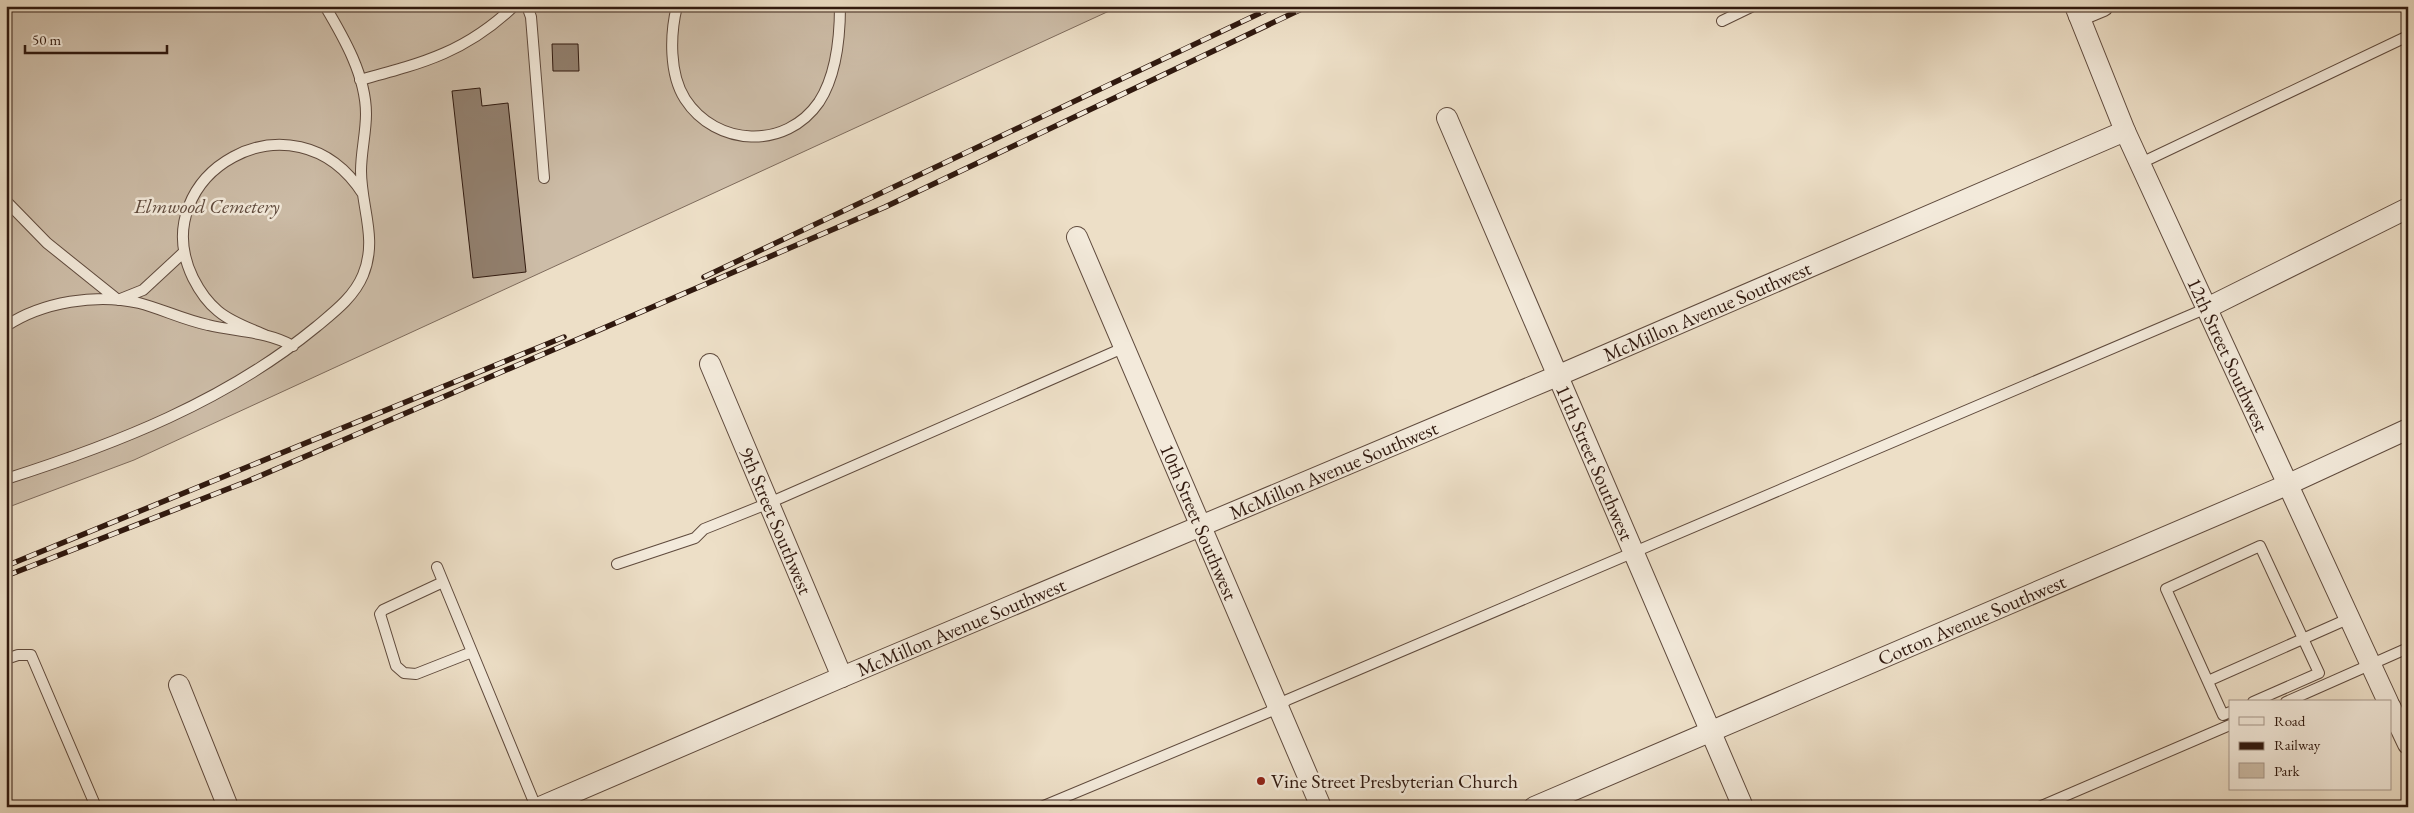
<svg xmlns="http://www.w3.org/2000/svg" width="2414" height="813" font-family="'EB Garamond',serif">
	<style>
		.green { fill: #cdbda8; stroke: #7e6b5c }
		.building { fill: #92806f; stroke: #30190f }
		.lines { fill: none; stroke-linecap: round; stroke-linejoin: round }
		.lane-casing { stroke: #5f4a3d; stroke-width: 12 }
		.street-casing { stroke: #5f4a3d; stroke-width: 22 }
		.lane { stroke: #f3eadb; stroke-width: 10 }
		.street { stroke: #f3eadb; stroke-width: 20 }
		.rail-casing { stroke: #30190f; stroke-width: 5.5 }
		.rail { stroke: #f3eadb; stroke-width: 4; stroke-dasharray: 11; stroke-linecap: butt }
		.poi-dot { fill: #8f2418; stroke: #f3eadb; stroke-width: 2 }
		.labels { text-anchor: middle; stroke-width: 5; stroke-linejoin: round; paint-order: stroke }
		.park-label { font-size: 20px; font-style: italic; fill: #5f4a3d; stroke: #f3eadb }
		.street-label { font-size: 20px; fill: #30190f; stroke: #f3eadb }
		.poi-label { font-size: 20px; fill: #30190f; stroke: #f3eadb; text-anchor: start }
	</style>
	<rect width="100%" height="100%" fill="#eddfc7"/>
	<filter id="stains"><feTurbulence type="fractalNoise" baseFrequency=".004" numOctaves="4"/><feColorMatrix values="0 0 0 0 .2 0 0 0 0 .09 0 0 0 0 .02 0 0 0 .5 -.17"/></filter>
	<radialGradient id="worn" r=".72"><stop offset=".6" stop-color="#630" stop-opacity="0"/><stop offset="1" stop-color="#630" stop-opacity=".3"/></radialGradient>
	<path class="green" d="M6,6h1114l-986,454 -128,48z"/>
	<path class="building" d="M552,44h26l1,27h-26z
		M480,88l2,18 26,-3 18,169 -53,6 -21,-187z"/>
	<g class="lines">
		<defs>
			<path id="lane" d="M527,6l4,11 13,161
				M677,6c-7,28 -8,68 8,93 31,48 101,51 134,3 17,-26 21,-66 21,-96
				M1722,21l31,-15
				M360,80c63,-17 106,-28 154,-74
				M2141,163l267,-127
				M6,201l41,42 71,57 25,-10 41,-38
				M6,326c36,-24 91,-33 133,-23 23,6 45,17 69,22 29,7 58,6 85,21
				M265,335c-16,-7 -34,-13 -47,-24 -11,-9 -19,-21 -25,-33 -50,-103 101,-192 170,-84
				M6,479c110,-35 220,-78 310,-152 18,-15 38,-30 47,-52 15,-36 -2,-68 -2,-104 0,-19 5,-38 5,-57 0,-38 -22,-76 -41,-108
				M617,564l78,-26 9,-9 65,-26 354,-155
				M437,567l99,240
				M443,582l-60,28 -3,4 16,52 8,7 12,1 56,-22
				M6,659l12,-4h13l65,152
				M2208,681l142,-63
				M2286,702l122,-54
				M2230,712l-7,3 -57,-126 94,-43 59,127 -66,29
				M1041,807l228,-95 18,-12 920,-392
				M2039,807l191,-82"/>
			<g id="street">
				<path id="s1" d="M2075,6l50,125 263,571"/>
				<path d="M2079,16l24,-10"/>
				<path id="s2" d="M1447,118l296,689"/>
				<path id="s3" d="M1077,237l244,570"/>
				<path d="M2207,308l201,-100"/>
				<path id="s4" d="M710,364l132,313"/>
				<path d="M179,685l49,122"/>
				<path d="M2390,706l18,38"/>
				<path id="s5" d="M540,807l302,-130 715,-301 568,-245"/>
				<path id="s6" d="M1534,807l755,-323 119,-55"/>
			</g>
		</defs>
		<use href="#lane" class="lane-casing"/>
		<use href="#street" class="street-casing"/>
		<use href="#lane" class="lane"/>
		<use href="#street" class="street"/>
		<defs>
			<path id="rail" d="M704,277l571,-271
				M6,566l558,-229
				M6,576l242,-95 637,-274 423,-201"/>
		</defs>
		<use href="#rail" class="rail-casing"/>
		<use href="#rail" class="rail"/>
	</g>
	<circle class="poi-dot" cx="1261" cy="781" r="5"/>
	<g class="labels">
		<g class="park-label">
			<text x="207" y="213">Elmwood Cemetery</text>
		</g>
		<g class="street-label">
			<text dy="7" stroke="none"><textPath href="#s5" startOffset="1268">McMillon Avenue Southwest</textPath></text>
			<text dy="7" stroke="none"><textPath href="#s1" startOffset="381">12th Street Southwest</textPath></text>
			<text dy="7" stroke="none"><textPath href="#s2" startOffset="375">11th Street Southwest</textPath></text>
			<text dy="7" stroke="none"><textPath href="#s5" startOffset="862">McMillon Avenue Southwest</textPath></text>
			<text dy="7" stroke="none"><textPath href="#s4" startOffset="170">9th Street Southwest</textPath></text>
			<text dy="7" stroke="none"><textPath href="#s3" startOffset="310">10th Street Southwest</textPath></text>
			<text dy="7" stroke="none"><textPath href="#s6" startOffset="476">Cotton Avenue Southwest</textPath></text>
			<text dy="7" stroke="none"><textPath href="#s5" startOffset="458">McMillon Avenue Southwest</textPath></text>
		</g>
		<g class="poi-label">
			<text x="1271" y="788">Vine Street Presbyterian Church</text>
		</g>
	</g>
	<rect width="2414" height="813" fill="none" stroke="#eddfc7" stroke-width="25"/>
	<rect x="8" y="8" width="2399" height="798" fill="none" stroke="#30190f" stroke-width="2.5"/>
	<rect x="12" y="12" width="2389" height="788" fill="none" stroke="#30190f"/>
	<rect x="2229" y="700" width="162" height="90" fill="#f3eadb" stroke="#a59689"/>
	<rect x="2239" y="717" width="25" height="8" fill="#f3eadb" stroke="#a59689"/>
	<text x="2274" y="726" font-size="15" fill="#30190f">Road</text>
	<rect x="2239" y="742" width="25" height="8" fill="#30190f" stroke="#a59689"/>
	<text x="2274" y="750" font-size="15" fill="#30190f">Railway</text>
	<rect x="2239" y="763" width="25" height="15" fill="#cdbda8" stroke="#a59689"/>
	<text x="2274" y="776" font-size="15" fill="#30190f">Park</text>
	<path d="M25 45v8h142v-8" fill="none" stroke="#30190f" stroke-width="2.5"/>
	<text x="32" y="45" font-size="15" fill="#30190f" stroke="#f3eadb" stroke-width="4" paint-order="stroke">50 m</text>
	<rect width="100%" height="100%" filter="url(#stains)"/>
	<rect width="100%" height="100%" fill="url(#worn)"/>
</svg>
